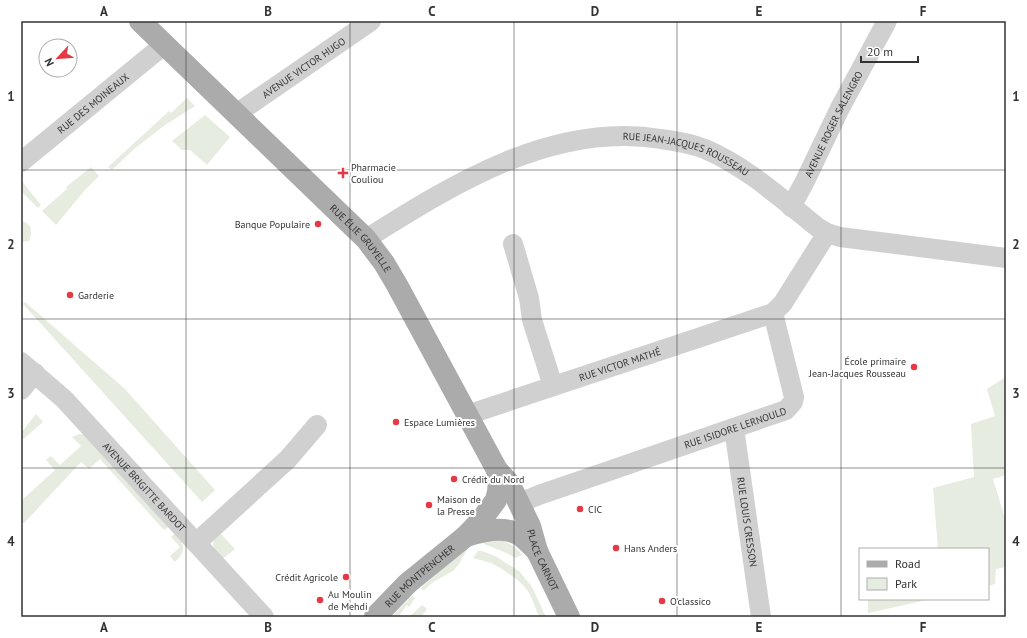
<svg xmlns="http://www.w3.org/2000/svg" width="1027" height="638" font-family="'PT Sans',sans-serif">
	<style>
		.green { fill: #e6ecdf }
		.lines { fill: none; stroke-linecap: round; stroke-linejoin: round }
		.minor { stroke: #d0d0d0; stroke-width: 20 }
		.major { stroke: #ababab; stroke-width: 22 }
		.grid { fill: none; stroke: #333; stroke-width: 1; stroke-opacity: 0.55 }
		.poi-dot { fill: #e63946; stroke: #fff; stroke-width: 1.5 }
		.labels { text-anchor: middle; stroke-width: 4; stroke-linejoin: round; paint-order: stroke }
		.street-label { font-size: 10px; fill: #333; stroke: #fff }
		.poi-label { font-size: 10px; fill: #333; stroke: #fff; text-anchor: start }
		.neatline { fill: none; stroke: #333; stroke-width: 1.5 }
		.grid-label { font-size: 13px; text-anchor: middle; font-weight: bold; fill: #333 }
	</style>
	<rect width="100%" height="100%" fill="#fff"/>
	<path class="green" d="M187,98l8,8 -30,19 -31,24 -22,21 -4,-3 61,-56 2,2z
		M205,115l25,22 -23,28 -17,-15h-8l-10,-9z
		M91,167l8,9 -14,14 -29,35 -14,-14 25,-22 -1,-2z
		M21,180l20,25 -3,3 -17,-17z
		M21,221c11,2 12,11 8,20l-8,1z
		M25,302l100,87 90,101 -13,12 -179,-198z
		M1006,377v98l-13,4 13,43v45l-10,2 -1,15 -7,2v-37h-50l-5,-61 41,-11 -3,-53 24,-8 -8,-27z
		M36,414l7,8 -22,19v-8z
		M79,434l6,1 85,91 -6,4 -64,-71 -11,10 -8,-7 -54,58 -3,3h-3v-22l34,-31 -9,-10 5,-4 9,9 21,-19 -9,-9z
		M218,531l17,18 -14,11c-8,-12 -11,-15 -3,-29z
		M176,532c8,12 11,19 -1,30l-5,-6 10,-9 -9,-10z
		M493,538c12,3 21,6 29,17l-7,3c-11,-8 -25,-10 -36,-17z
		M466,547l2,1 -9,16 -6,7 -20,11 -10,9 -2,-3z
		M478,551h4l13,5 24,15 13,16 14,30h-7c-3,-7 -5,-14 -8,-20 -4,-13 -28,-28 -40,-34 -6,-2 -12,-3 -18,-5z
		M412,596l3,2 -6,9 -2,-2 -9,12h-7z
		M868,599h63l-63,14z
		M422,605l5,4 -6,8h-12z"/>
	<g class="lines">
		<g class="minor">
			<path id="s1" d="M236,114l135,-93"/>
			<path id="s2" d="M21,162l144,-118"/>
			<path id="s3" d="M791,207l13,-24 36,-75 47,-87"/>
			<path id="s4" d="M366,239c87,-55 188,-118 295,-100 15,2 31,5 44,10 42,18 77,50 112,78l10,6 13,4 166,21"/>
			<path d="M513,244l16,54 3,22 21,66"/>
			<path id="s5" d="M21,362l43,37 200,218"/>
			<path d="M21,390l14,-17"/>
			<path id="s6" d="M467,415l306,-102 10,-10 44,-70"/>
			<path id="s7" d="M734,428l27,189"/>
			<path id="s8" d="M519,503l20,-8 247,-85 7,-8 1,-5 -21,-84"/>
			<path d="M196,543l92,-84 29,-34"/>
		</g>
		<g class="major">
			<path id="s9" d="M140,21l226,218 18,24 13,22 100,185 12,13 21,43 7,25 32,66"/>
			<path d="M466,536c16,-5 40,-11 55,0 5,4 11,10 16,15"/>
			<path id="s10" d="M375,617l33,-34 58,-47 16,-17 14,-19 2,-8 1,-12 -2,-10"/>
		</g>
	</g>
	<path class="grid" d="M186,21v596M350,21v596M514,21v596M677,21v596M841,21v596M21,170h985M21,319h985M21,468h985"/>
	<g class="poi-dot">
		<path d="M341 167h4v4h4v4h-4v4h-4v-4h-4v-4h4z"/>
		<circle cx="318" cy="224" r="4"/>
		<circle cx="70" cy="295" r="4"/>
		<circle cx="914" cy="367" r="4"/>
		<circle cx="396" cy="422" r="4"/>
		<circle cx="454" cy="479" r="4"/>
		<circle cx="429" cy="505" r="4"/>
		<circle cx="580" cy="509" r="4"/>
		<circle cx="616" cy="548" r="4"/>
		<circle cx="346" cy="577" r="4"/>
		<circle cx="320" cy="600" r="4"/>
		<circle cx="662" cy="601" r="4"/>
	</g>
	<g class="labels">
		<g class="street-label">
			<text dy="4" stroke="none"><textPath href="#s1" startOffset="82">AVENUE VICTOR HUGO</textPath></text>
			<text dy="4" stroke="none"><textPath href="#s2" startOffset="93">RUE DES MOINEAUX</textPath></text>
			<text dy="4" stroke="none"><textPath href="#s3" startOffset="93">AVENUE ROGER SALENGRO</textPath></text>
			<text dy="4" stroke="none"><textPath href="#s4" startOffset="347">RUE JEAN-JACQUES ROUSSEAU</textPath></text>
			<text dy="4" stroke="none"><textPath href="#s9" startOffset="310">RUE ÉLIE GRUYELLE</textPath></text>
			<text dy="4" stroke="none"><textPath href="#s6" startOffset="161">RUE VICTOR MATHÉ</textPath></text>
			<text dy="4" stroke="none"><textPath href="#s8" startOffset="229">RUE ISIDORE LERNOULD</textPath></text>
			<text dy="4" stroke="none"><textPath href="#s5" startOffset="176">AVENUE BRIGITTE BARDOT</textPath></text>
			<text dy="4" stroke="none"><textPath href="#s7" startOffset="95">RUE LOUIS CRESSON</textPath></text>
			<text dy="4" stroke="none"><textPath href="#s9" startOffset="682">PLACE CARNOT</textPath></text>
			<text dy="4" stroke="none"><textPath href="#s10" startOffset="61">RUE MONTPENCHER</textPath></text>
		</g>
		<g class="poi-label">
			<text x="351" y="171">Pharmacie<tspan x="351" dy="12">Couliou</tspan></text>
			<text x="310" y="228" text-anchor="end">Banque Populaire</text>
			<text x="78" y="299">Garderie</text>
			<text x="906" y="365" text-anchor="end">École primaire<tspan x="906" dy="12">Jean-Jacques Rousseau</tspan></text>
			<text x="404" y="426">Espace Lumières</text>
			<text x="462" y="483">Crédit du Nord</text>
			<text x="437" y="503">Maison de<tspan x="437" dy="12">la Presse</tspan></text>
			<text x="588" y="513">CIC</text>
			<text x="624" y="552">Hans Anders</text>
			<text x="338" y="581" text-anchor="end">Crédit Agricole</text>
			<text x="328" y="598">Au Moulin<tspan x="328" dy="12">de Mehdi</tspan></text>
			<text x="670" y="605">O'classico</text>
		</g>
	</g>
	<rect width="1027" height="638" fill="none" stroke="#ffffff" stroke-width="44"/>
	<rect x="859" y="548" width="130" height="52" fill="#ffffff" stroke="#adadad"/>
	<rect x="867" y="561" width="20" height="6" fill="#ababab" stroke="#adadad"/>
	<text x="895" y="568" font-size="12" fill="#333333">Road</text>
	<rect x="867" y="578" width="20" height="12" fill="#e6ecdf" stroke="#adadad"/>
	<text x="895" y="588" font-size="12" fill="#333333">Park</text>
	<g transform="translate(58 58) rotate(244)"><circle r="19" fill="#ffffff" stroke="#adadad"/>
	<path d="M0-3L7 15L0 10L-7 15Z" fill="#e63946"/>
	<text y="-6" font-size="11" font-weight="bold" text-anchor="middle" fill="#333333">N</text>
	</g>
	<path d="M861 56v6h57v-6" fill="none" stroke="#333333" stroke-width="2"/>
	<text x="867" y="56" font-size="12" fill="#333333" stroke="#ffffff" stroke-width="3" paint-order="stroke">20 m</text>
	<rect x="22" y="22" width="983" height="594" class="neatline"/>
	<g class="grid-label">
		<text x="104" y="16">A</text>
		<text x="268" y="16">B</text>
		<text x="432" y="16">C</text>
		<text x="595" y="16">D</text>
		<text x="759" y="16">E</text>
		<text x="923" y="16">F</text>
		<text x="11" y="101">1</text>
		<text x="1016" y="101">1</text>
		<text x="11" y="249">2</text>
		<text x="1016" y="249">2</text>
		<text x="11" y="398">3</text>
		<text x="1016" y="398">3</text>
		<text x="11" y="546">4</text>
		<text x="1016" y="546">4</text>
		<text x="104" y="632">A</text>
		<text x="268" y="632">B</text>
		<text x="432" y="632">C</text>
		<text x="595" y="632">D</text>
		<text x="759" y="632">E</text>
		<text x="923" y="632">F</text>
	</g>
</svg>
